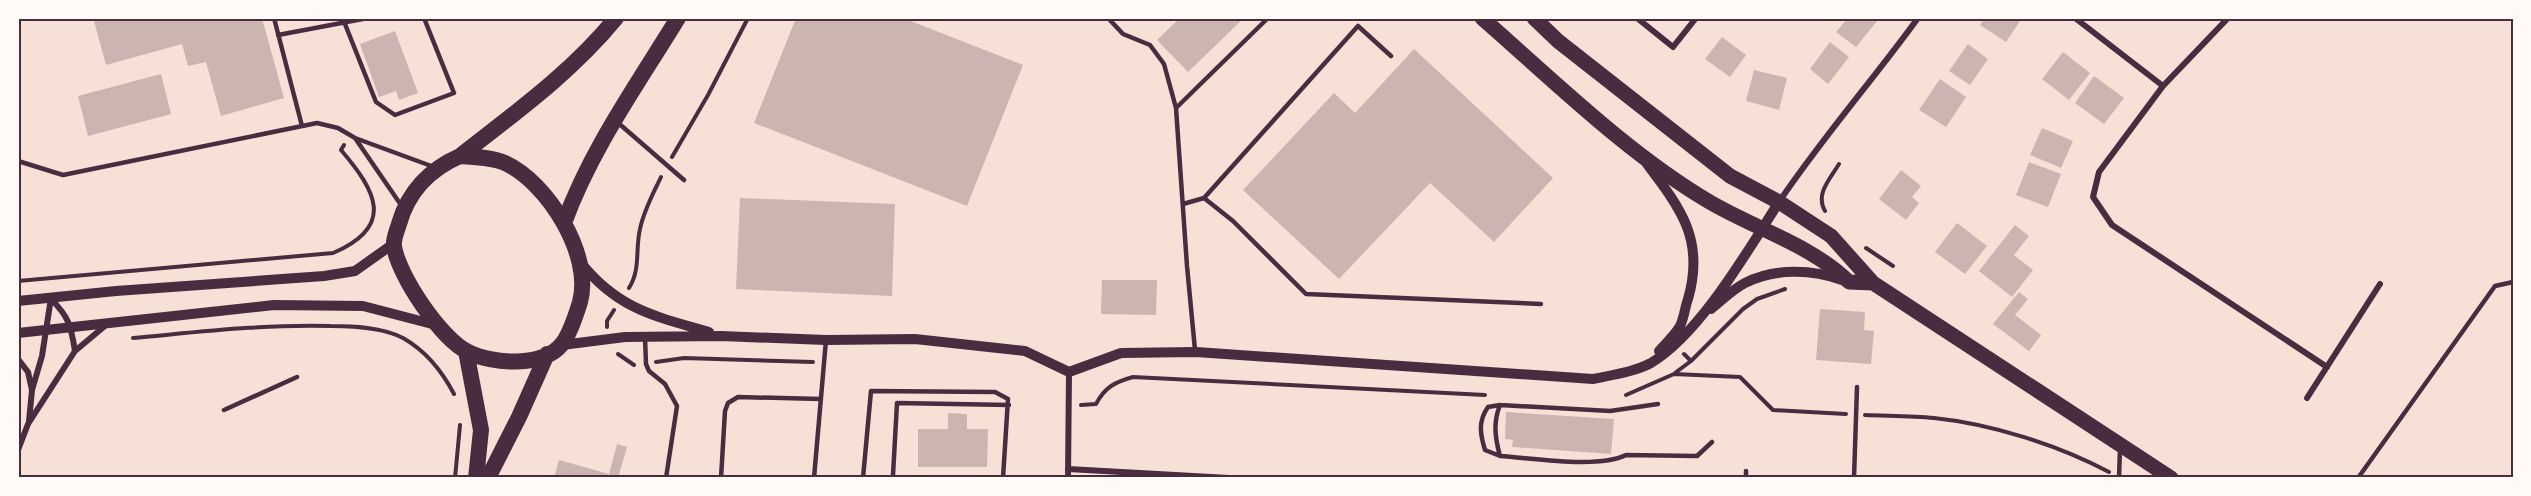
<svg xmlns="http://www.w3.org/2000/svg" width="2531" height="496" font-family="'Noto Sans',sans-serif">
	<style>
		.building { fill: #ccb4b1 }
		.lines { fill: none; stroke-linecap: round; stroke-linejoin: round }
		.path { stroke: #4a2c40; stroke-width: 4 }
		.service { stroke: #4a2c40; stroke-width: 4.5 }
		.minor { stroke: #4a2c40; stroke-width: 6 }
		.tertiary { stroke: #4a2c40; stroke-width: 10 }
		.primary { stroke: #4a2c40; stroke-width: 15 }
		.trunk { stroke: #4a2c40; stroke-width: 16 }
		.neatline { fill: none; stroke: #4a2c40; stroke-width: 2 }
	</style>
	<rect width="100%" height="100%" fill="#f7e1d7"/>
	<path class="building" d="M107,18h155l22,80 -63,18 -15,-54 -18,4 -6,-22 -76,21 -12,-44z
		M796,18h107l120,47 -56,141 -213,-83z
		M1180,18h64l-56,54 -31,-32z
		M1848,18h24l5,3 -21,26 -20,-15z
		M1985,18h37l-16,24 -26,-17z
		M395,31l23,62 -19,7 -3,-9 -17,6 -19,-53z
		M1722,37l24,18 -16,22 -25,-18z
		M1830,42l19,15 -21,27 -18,-15z
		M1968,44l20,15 -18,26 -21,-14z
		M1414,49l139,129 -59,64 -64,-59 -91,96 -96,-89 91,-97 21,20z
		M2063,52l27,21 -21,27 -27,-21z
		M1754,70l33,8 -8,32 -33,-9z
		M161,74l10,40 -83,22 -10,-40z
		M2094,76l30,22 -20,26 -29,-21z
		M1940,79l26,18 -20,30 -27,-17z
		M2042,128l31,13 -12,27 -31,-13z
		M2029,162l32,12 -13,33 -32,-12z
		M1901,170l20,16 -9,11 7,6 -13,17 -27,-21z
		M740,198l155,6 -3,92 -156,-7z
		M1957,223l30,23 -22,28 -30,-22z
		M2015,225l14,11 -15,19 19,15 -21,27 -33,-26z
		M1102,280h55l-1,35 -55,-1z
		M2019,292l9,7 -13,16 26,20 -12,16 -36,-27z
		M1820,309l45,3 -1,18 10,1 -3,33 -55,-4z
		M1506,412l108,7 -3,35 -99,-7 1,-7 -8,-1z
		M948,413l19,1v15h21l-1,38h-69v-38h30z
		M617,444l10,3 -9,31h-64l5,-18 50,14z"/>
	<g class="lines">
		<path class="path" d="M672,157l36,-62 40,-77
			M1825,211c-10,-17 5,-32 14,-47
			M1866,248l27,18
			M18,281l315,-28c63,-27 43,-62 8,-103l3,-5
			M629,288c12,-19 6,-38 11,-59 4,-19 13,-35 21,-52
			M607,327v-6l7,-11
			M133,338c66,-6 132,-14 198,-12 22,0 51,1 72,12 23,13 39,33 51,56
			M618,354l16,11
			M1684,354l7,7 52,-52 14,-10 28,-10
			M656,362l28,-4 129,4
			M1675,373l16,-12
			M1626,395l48,-21 66,3 33,33 73,4
			M1081,405l15,-1c9,-17 19,-22 37,-27l352,18
			M1865,415c23,1 47,1 69,3 58,6 124,27 175,54
			M455,478l5,-53"/>
		<path class="service" d="M274,18l28,108
			M1108,18l15,16 27,11 14,19 12,44
			M345,24l31,78 19,13 59,-22 -30,-75
			M278,35l90,-17
			M616,121l68,59
			M355,138l46,67
			M18,161l45,14 254,-52 21,5 17,10 79,29
			M1204,198l154,-172 33,30
			M1183,204l21,-6 29,23 73,73 235,10
			M645,337l1,27 3,7 16,13 12,22 -11,72
			M1195,350l-8,-84 -11,-158 92,-90
			M1658,404l-48,7 -110,-6c-7,17 -5,33 0,51 33,2 98,13 126,-1l71,1 15,-14
			M1500,405l-12,2c-10,14 -8,27 -3,43l15,6
			M224,410l73,-33
			M721,478l4,-67 3,-8 10,-6 83,2
			M814,478l12,-138
			M863,478l8,-87 124,1 13,7 -5,79
			M896,478l-3,-3 4,-72 112,2
			M1746,478v-7
			M1854,478l3,-91
			M2119,478l1,-30
			M2358,478l137,-192 18,-4"/>
		<path class="minor" d="M1637,18l36,29 23,-29
			M2075,18l88,68
			M2228,18l-65,68 -64,86 -6,25 19,28 215,142
			M1779,202c43,-64 94,-122 139,-184
			M51,299c18,18 20,27 24,52
			M18,359l10,13 4,18
			M2307,398l73,-114
			M29,421l3,-31 10,-34 9,-58
			M18,450l10,-26 47,-73 31,-26
			M1068,469l161,9
			M1068,478l1,-106"/>
		<path class="tertiary" d="M1647,164c34,45 58,76 41,135 -3,8 -4,19 -8,27 -5,9 -14,17 -21,25
			M581,263c37,46 73,53 128,69
			M18,301l98,-10 208,-15 31,-5 38,-27
			M1711,309c10,-8 22,-20 34,-26 29,-15 67,-14 97,-3
			M18,333l256,-28 89,1 73,19
			M562,345l63,-8 96,-1 105,4 89,-1 110,12 44,21 52,-19 75,-1 397,27c19,-4 41,-7 58,-16 49,-29 97,-113 128,-161"/>
		<path class="primary" d="M1482,18c71,62 145,135 226,183 47,28 102,43 141,81l24,1
			M1534,18l24,23 172,135 49,26 52,34 42,47 298,195"/>
		<path class="trunk" d="M460,156c15,1 32,1 45,7 42,19 88,92 75,139 -4,13 -10,32 -18,42 -19,24 -70,20 -94,8 -27,-13 -70,-77 -74,-106 -1,-7 3,-15 5,-22 9,-32 31,-55 61,-68z
			M460,156c55,-43 112,-84 156,-138
			M564,223c27,-74 73,-138 114,-205
			M466,351l15,79 -5,48
			M488,478l31,-61 28,-63"/>
	</g>
	<rect width="2531" height="496" fill="none" stroke="#fffaf5" stroke-width="39"/>
	<rect x="20" y="20" width="2492" height="456" class="neatline"/>
</svg>
